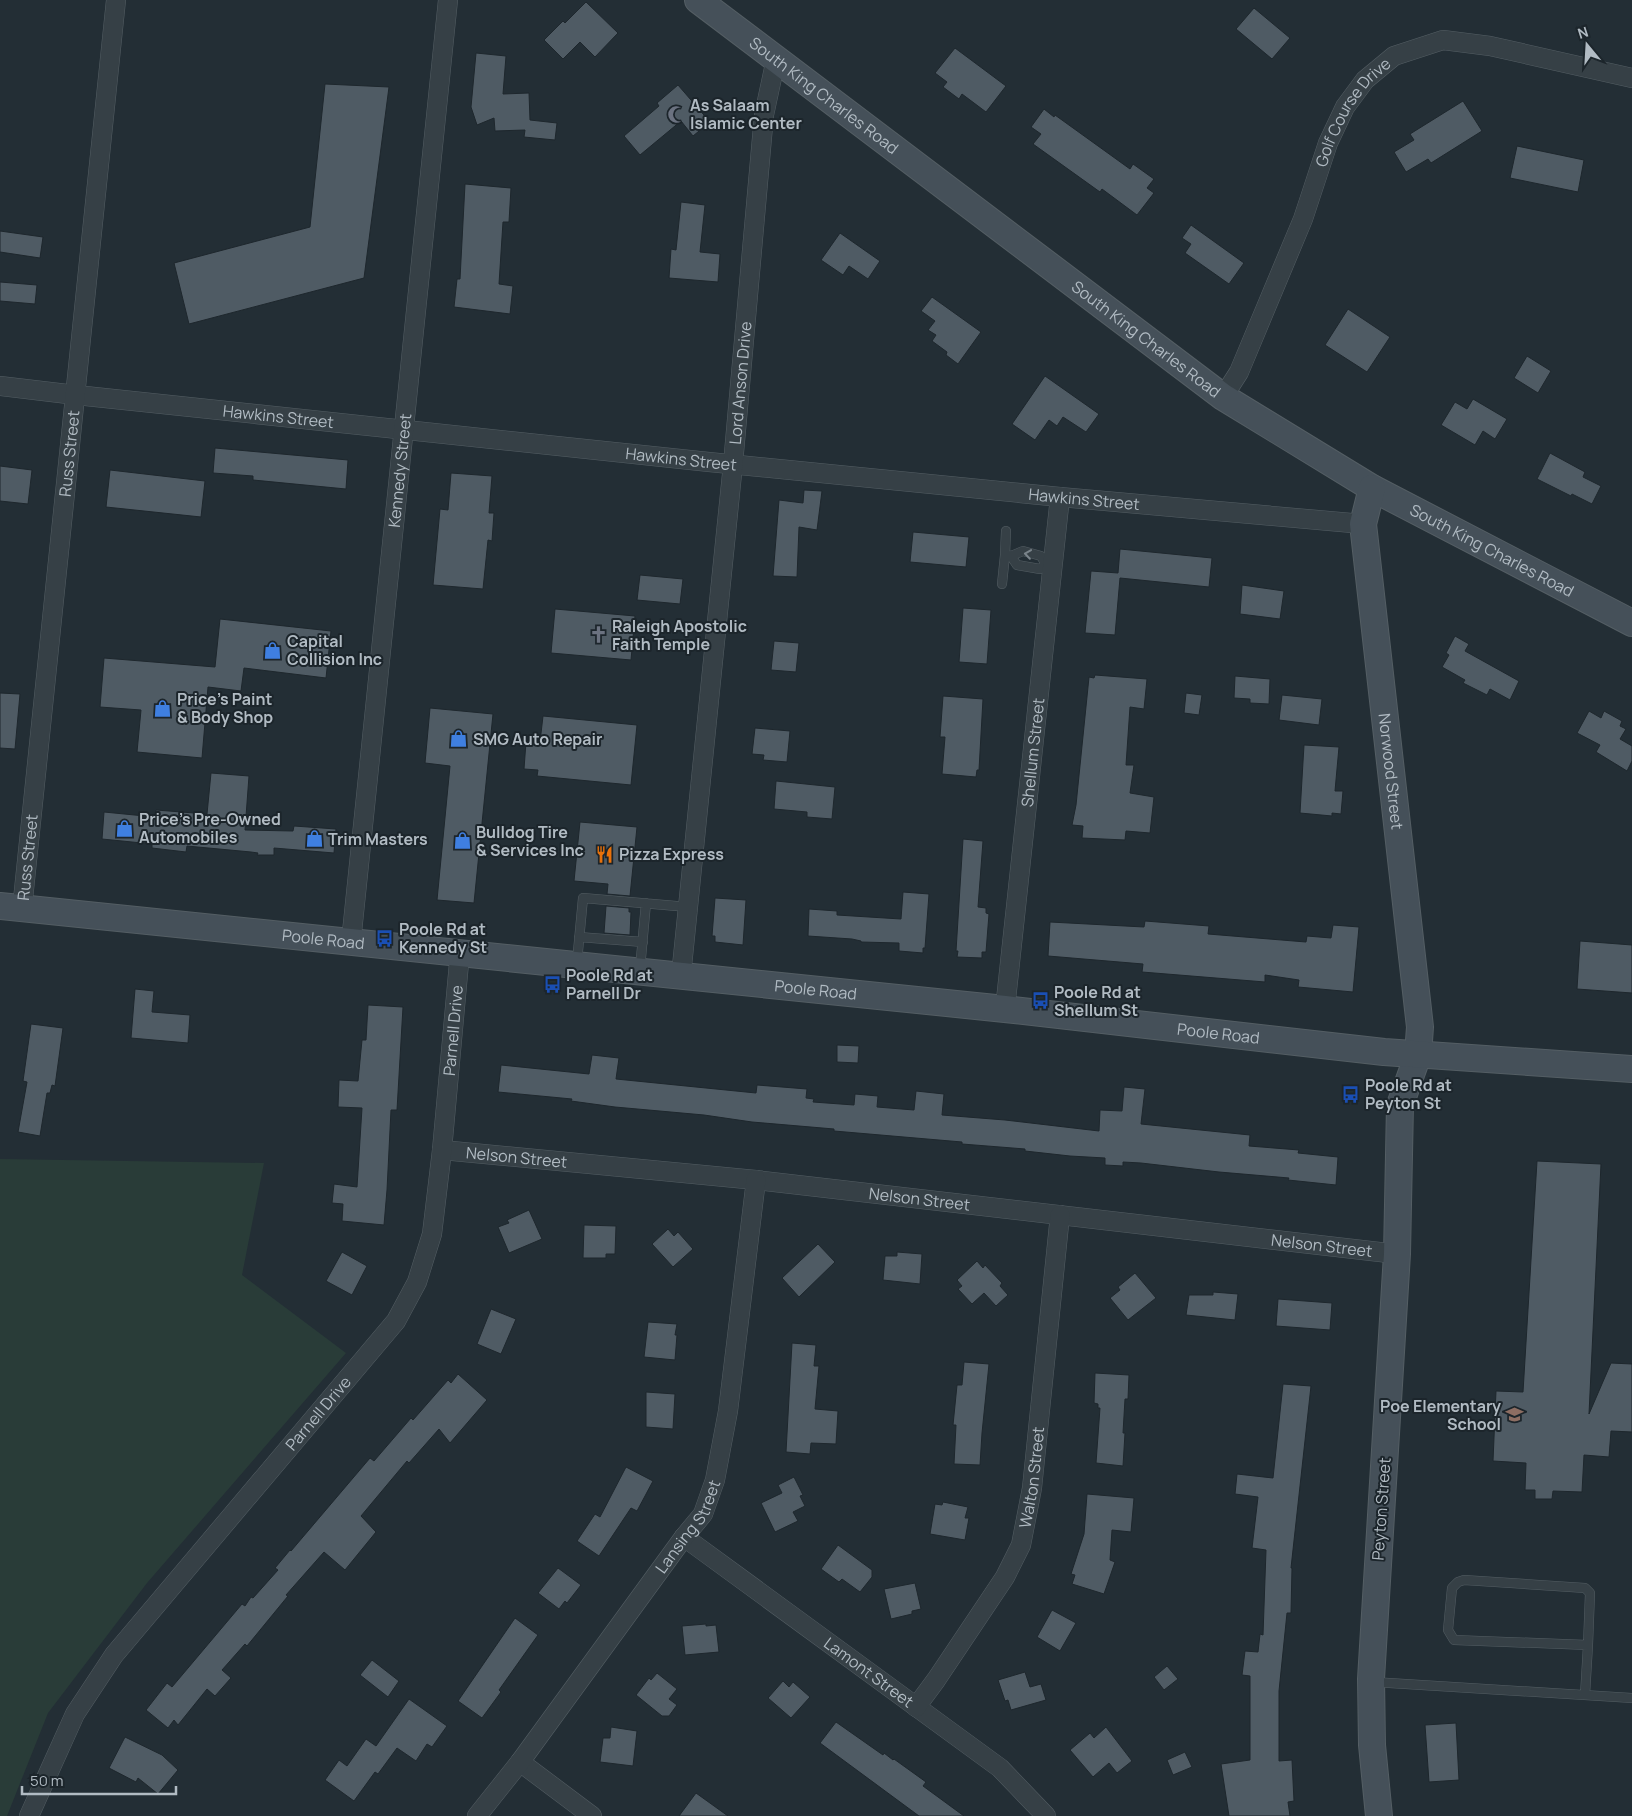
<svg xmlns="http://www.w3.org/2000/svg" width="1632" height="1816" font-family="Manrope,sans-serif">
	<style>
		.green { fill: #293c38 }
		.building { fill: #4f5b64; stroke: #1e272d }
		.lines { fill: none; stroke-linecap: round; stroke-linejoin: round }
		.lane-casing { stroke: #545e64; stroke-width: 10 }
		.street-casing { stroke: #545e64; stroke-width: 20 }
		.secondary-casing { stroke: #545e64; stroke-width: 28 }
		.lane { stroke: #364046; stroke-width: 9 }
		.street { stroke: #364046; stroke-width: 19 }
		.secondary { stroke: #455059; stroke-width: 26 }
		.oneway { stroke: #7a848b }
		.labels { text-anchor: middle; stroke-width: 4; stroke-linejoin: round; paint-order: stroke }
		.street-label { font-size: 16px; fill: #b1bbc3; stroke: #1c252b }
		.poi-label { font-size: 16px; font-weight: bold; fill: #b1bbc3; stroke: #1c252b; text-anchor: start }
	</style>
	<rect width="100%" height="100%" fill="#232e35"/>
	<path class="green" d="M0,1159l264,4 -22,112 104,78 -199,230 -99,130 -41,103h-7z"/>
	<path class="building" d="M586,2l32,31 -23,24 -15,-15 -17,17 -19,-19 19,-19 2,2z
		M1254,8l36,30 -18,21 -36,-30z
		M955,48l51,38 -20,26 -24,-18 -3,5 -16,-12 4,-5 -12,-9z
		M476,53l30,3 -3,38 26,-1 1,27 27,3 -2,17 -31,-3 1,-7 -30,1 -1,-13 -17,7 -6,-18z
		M325,84l64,3 -25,191 -175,46 -15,-61 136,-36z
		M678,85l32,37 -17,14 -12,-15 -41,34 -16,-19 35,-30 -2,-3z
		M1463,101l19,30 -51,32 -3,-4 -22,13 -12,-20 20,-12 -4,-6z
		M1044,109l10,8 1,-2 75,54 3,-5 21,15 -7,9 7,5 -17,22 -35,-26 -2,3 -67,-48 8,-10 -10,-7z
		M1517,146l67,14 -6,32 -68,-14z
		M465,184l46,4 -2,34h-6l-4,62 14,2 -3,28 -56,-7 3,-28h3z
		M681,202l24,3 -5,47 20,2 -2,28 -49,-4 2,-29 5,1z
		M1191,225l53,38 -15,21 -44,-31 6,-9 -9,-6z
		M0,231l43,6 -3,21 -40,-6z
		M840,233l40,28 -12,18 -19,-13 -6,9 -22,-15z
		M0,282l37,3 -2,19 -35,-3z
		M932,297l49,35 -23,32 -12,-9 1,-3 -15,-11 4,-6 -8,-5 7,-9 -14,-10z
		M1348,309l42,28 -23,35 -42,-27z
		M1527,356l24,15 -13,22 -24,-15z
		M1045,376l54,38 -13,18 -23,-15 -6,9 -8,-6 -14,20 -23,-16z
		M1473,399l34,20 -12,20 -12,-8 -8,14 -34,-20 14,-23 12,7z
		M215,448l133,12 -2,29 -93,-9v-4l-40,-3z
		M1550,453l35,19 -2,5 18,9 -9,18 -20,-10 -1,2 -34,-17z
		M0,466l32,4 -4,34 -28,-3z
		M110,470l95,11 -4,36 -95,-10z
		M451,473l41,3 -3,37h5l-2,28 -4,-1 -5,49 -50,-4 7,-76 8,1z
		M804,490l18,1 -5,39 -18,-3 -2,50 -24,-1 6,-76 24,3z
		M913,532l56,5 -3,30 -56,-5z
		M1120,549l92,9 -3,29 -89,-9 -5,57 -30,-2 6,-62 27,2z
		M640,575l43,4 -3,25 -43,-4z
		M1242,585l42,6 -4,28 -40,-5z
		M963,608l28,2 -4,54 -28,-2z
		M555,609l80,7 -4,44 -80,-7z
		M220,619l111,12 -5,47 -82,-10 -3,23 -33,-4 -6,71 -65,-6 4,-42 -41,-3 4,-49 111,9z
		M1455,636l14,8 -4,7 54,30 -9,19 -20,-11 -3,6 -24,-12 2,-3 -23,-13 7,-12 -3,-2z
		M774,641l25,2 -3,29 -25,-2z
		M1095,675l52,4 -3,30 -14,-2 -4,58h8l-4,28 24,4 -4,36 -24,-2 -1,9 -43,-2 1,-12 -11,-1 4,-20 13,-128 5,1z
		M1235,676l35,3 -1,25 -19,-1v-4l-16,-1z
		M0,693l20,1 -5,55 -15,-1z
		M1186,693l16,2 -3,20 -15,-2z
		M1282,695l40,4 -3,26 -40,-5z
		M943,696l40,3 -4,71h-2l-1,7 -34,-3 3,-37h-5z
		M430,708l63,6 -19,189 -37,-3 13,-134 -25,-3z
		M1589,711l12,7 3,-7 18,10 -2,5 6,3 -6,10 12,7v15l-5,10 -31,-19 4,-7 -23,-12z
		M543,716l94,9 -6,60 -94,-9 1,-6 -14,-1 2,-27h14z
		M755,728l35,3 -3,31 -24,-2 1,-5 -12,-1z
		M1304,745l35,2 -4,44h8l-2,23 -9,-1v3l-32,-3z
		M211,773l38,3 -4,54 48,1 1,-5 42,3 -2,24 -60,-5v7h-17l1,-2 -7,-1 -64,-6 -1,6 -34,-4v-4l-50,-5 2,-27 51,5 1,-7 51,4z
		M776,781l59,6 -3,32 -25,-2v-5l-33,-3z
		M580,822l57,5 -7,69 -23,-2 1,-10 -34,-3z
		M963,839l20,2 -5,66 8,1v5l3,1 -3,38h-4v6l-25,-1 1,-6h-2z
		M903,892l26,2 -4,54h-2v5l-24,-2v-8l-38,-1v-1l-9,-2 -44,-3 1,-27 28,2v4l64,4z
		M715,898l31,2 -3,45 -28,-3v-6h-3z
		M606,906l23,2v4h2l-1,23 -26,-2z
		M1145,921l64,5 -1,8 98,8 1,-6 24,2 2,-13 26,2 -6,65 -55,-5 1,-7 -34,-5v7l-123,-10 1,-8 -95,-8 2,-34 94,5z
		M1580,941l52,4v48l-55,-4z
		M135,989l19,2 -2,21 38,3 -2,28 -57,-5z
		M368,1005l35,2 -6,103h-6l-4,80 -3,35 -42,-4 1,-17 -11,-1 2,-19 23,3 5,-79 -24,-1 1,-27 19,1 4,-41h4z
		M31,1024l32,4 -8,58 -3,-1 -2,8h-3l-7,43 -22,-4 9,-50 -4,-1z
		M837,1045l22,1 -1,17 -21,-1z
		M592,1055l27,3 -3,21 140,14 1,-8 50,4 -1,9 8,1 -1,3 41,3 1,-11 23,2 -1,11 37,3 2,-19 28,3 -2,21 63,5 94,11 1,-21 22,1 2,-24 21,2 -4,35 109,11 -1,11 50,4 -1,3 40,4 -2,28 -48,-5 1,-2 -70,-6 -78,-9 -18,-1v4l-18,-1v-7l-35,-2 -45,-5v-2l-63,-5v-2l-128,-11v-2l-82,-7 -48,-7 -89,-8 -44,-6 1,-2 -74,-7 3,-27 88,9z
		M1537,1161l64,3 -12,250 22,-51 21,1v68l-21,-1 -2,26 -25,-2 -2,37 -29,-1 -1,8h-17v-9h-10l1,-27 -33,-2 3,-70 27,1z
		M529,1210l13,29 -33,14 -11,-26 11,-4 -2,-3z
		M584,1225l32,1 -1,28h-9v4h-23z
		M668,1229l6,7 4,-4 15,17 -20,18 -21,-23z
		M818,1244l17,18 -36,35 -17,-19z
		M342,1252l25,14 -15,29 -26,-14z
		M897,1252l25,2 -2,30 -37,-4 2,-24h12z
		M977,1261l6,7 2,-3 17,18 -2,3 8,9 -12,11 -12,-13 -12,11 -14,-15 4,-3 -5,-6z
		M1135,1273l21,25 -28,22 -18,-22 10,-8 -2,-3z
		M1213,1292l25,2 -3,26 -49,-5 3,-20h24z
		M1278,1299l54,4 -2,27 -54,-4z
		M491,1309l25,10 -15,35 -24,-10z
		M648,1322l29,2 -2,11h2l-2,25 -31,-3z
		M792,1343l24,2 -2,21h5l-4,43 23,2 -2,33 -25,-1 -1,11 -24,-2z
		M964,1362l25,2 -7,69 -2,32 -26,-1 2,-39h-3l4,-40h5z
		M1095,1373l34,2 -1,24h-3l-2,34h2l-2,33 -27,-3 4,-55h-2v-4l-4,-1z
		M458,1374l29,26 -37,43 -11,-14 -30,34 -2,-2 -46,55 15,16 -31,38 -21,-18 -38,43 2,1 -41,50 -2,-2 -23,26 9,8 -16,18 -8,-7 -29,36 -4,-5 -6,8 -22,-18 21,-27 5,4 70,-83 3,2 6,-9 2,1 25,-28 -3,-2 15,-18 1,1 79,-93 4,3 37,-43 2,2 35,-40 3,3z
		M1283,1384l28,2 -20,182h1l-1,45h-4l-8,78v70l13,-1 2,41 -6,1 2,14h-61l-8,-52 29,-4v-84l-8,-1 3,-24 13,1 2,-18 3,1 3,-85 -14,-2 6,-51 -23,-3 2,-20 36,4z
		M646,1392l29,2 -2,35 -27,-2z
		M626,1467l27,14 -16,30 -6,-3 -32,48 -22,-15 18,-27 5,3z
		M794,1477l9,18 -3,1 5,10 -12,6 5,9 -23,11 -14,-29 21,-10 -4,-8z
		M1087,1494l47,4 -3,34 -19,-2 -2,30 5,2 -11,32 -32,-10 3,-9 -4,-1 13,-40z
		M943,1502l25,5 -3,11h4l-4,22 -35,-6 5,-30 7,1z
		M838,1545l34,25v7l-12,15 -18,-13 -3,3 -18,-13z
		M558,1568l23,17 -14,18 -2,-2 -6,8 -21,-16z
		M915,1583l6,26 -9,2v3l-21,5 -7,-30z
		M1052,1610l24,13 -16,28 -23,-14z
		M515,1618l23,17 -39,55 2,2 -19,26 -24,-17z
		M706,1624v2l10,-1 3,27 -34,3 -3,-29z
		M372,1660l27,21 -11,16 -28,-22z
		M1167,1666l11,13 -14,11 -10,-13z
		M1025,1672l5,15 11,-3 5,16 -35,10 -3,-10 -3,1 -7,-21z
		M657,1673l20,16 -8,10 8,6 -8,11h-7l-26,-21 13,-17 2,2z
		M783,1681l6,6 4,-5 17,15 -19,21 -23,-20z
		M409,1699l38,27 -15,21 -5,-3 -11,17 -19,-13 -19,26 -3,-2 -21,29 -29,-21 14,-20 8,6 19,-27 10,7z
		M836,1722l47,33 1,-2 9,7 1,-1 32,23 -3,4 41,30h-45l-99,-73z
		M1456,1723l3,57 -30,2 -4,-57z
		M611,1727l26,4 -4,35 -33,-4 3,-24h7z
		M1106,1727l26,34 -15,12 -8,-10 -16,14 -23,-27 20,-17 4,5z
		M125,1737l37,18 16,15 -20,24 -20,-16 -2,4 -27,-14z
		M1185,1752l7,15 -19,8 -6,-15z
		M696,1793l32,23h-49z"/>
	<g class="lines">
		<defs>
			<path id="lane" d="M1006,531l-1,24 6,1
				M1046,564l-6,5 -23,-4 -6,-9 12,-5 18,5 5,8 6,1
				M1002,584l3,-29
				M579,937l64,5
				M577,962l6,-64 105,9
				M640,969l6,-66
				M1464,1580l121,8 5,5 -2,52 -134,-5 -6,-10 4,-42 6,-6z
				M1373,1682l259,16
				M1585,1695l3,-50"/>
			<g id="street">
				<path id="s1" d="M0,386l76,9 633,67 351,35 303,27"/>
				<path id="s2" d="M1223,397l16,-25 64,-153 25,-76 17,-36 20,-27 29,-24 49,-16 47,6 142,32"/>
				<path id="s3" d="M22,909l94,-909"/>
				<path id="s4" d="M351,942l97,-942"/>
				<path id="s5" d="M681,976l52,-512 31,-349 12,-56"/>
				<path id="s6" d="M1005,1009l55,-512"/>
				<path id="s7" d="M442,1150l314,30 641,74"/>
				<path id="s8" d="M684,1537l316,231 46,48"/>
				<path id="s9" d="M916,1707l20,-27 69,-103 16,-32 11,-57 28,-273"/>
				<path d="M520,1762l72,54"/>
				<path id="s10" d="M29,1816l46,-102 39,-59 282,-334 21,-39 15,-48 10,-84 18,-198"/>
				<path id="s11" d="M477,1816l43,-54 164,-225 19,-23 12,-34 13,-69 28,-231"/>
			</g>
			<g id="secondary">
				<path id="s12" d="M698,0l525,397 149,91 260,135"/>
				<path id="s13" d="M1372,488l-9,36 57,503 -2,28 -18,50 -3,149 -26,425 1,66 7,71"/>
				<path id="s14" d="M0,906l1005,103 379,43 248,17"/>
			</g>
		</defs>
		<use href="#lane" class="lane-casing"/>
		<use href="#street" class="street-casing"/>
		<use href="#secondary" class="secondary-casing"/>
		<use href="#lane" class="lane"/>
		<use href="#street" class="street"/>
		<use href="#secondary" class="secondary"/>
	</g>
	<defs><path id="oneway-chevron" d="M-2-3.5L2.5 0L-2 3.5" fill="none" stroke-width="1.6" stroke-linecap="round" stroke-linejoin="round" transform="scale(1.25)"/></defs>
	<use class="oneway" href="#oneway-chevron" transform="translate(1028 554) rotate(-172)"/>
	<defs>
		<symbol id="mosque-bare" viewBox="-9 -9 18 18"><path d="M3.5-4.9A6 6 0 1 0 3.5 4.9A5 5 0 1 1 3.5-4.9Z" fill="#6b7280" stroke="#1c252b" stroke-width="2.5" paint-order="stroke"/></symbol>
		<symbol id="church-bare" viewBox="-9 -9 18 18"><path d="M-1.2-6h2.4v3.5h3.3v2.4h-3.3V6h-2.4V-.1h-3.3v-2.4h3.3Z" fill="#6b7280" stroke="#1c252b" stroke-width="2.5" paint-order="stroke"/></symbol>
		<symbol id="shop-bare" viewBox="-9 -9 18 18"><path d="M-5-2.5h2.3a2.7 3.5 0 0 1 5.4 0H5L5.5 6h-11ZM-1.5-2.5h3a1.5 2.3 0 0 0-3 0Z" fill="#3f7fe0" stroke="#1c252b" stroke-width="2.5" paint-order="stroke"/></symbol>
		<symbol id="restaurant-bare" viewBox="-9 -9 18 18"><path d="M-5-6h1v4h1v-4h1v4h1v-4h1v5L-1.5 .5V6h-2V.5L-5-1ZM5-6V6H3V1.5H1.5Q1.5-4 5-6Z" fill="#e8710a" stroke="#1c252b" stroke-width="2.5" paint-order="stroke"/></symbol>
		<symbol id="bus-bare" viewBox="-9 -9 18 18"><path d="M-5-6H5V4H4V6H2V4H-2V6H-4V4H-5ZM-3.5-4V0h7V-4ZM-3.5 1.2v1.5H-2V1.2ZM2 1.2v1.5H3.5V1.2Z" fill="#1a4fb4" stroke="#1c252b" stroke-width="2.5" paint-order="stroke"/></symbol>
		<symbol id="school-bare" viewBox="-9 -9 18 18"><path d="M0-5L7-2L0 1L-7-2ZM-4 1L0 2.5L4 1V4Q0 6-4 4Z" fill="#8d6e63" stroke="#1c252b" stroke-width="2.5" paint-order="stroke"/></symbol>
	</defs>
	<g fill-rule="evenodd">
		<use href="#mosque-bare" x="664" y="102" width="25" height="25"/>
		<use href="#church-bare" x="586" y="622" width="25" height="25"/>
		<use href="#shop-bare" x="260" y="638" width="25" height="25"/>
		<use href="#shop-bare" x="150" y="696" width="25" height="25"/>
		<use href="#shop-bare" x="446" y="726" width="25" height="25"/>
		<use href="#shop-bare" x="112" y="816" width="25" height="25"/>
		<use href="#shop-bare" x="302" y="826" width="25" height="25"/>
		<use href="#shop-bare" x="450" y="828" width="25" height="25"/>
		<use href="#restaurant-bare" x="592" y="842" width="25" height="25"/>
		<use href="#bus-bare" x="372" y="926" width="25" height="25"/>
		<use href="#bus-bare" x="540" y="972" width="25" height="25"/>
		<use href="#bus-bare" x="1028" y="988" width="25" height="25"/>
		<use href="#bus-bare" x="1338" y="1082" width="25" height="25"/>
		<use href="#school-bare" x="1502" y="1402" width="25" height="25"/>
	</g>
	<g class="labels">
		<g class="street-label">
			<text dy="6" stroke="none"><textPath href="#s12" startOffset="158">South King Charles Road</textPath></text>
			<text dy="6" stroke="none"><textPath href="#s2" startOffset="315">Golf Course Drive</textPath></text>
			<text dy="6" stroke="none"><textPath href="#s12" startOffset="562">South King Charles Road</textPath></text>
			<text dy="6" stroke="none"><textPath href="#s5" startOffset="596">Lord Anson Drive</textPath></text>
			<text dy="6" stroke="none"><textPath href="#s1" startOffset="280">Hawkins Street</textPath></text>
			<text dy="6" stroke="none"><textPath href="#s3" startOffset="458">Russ Street</textPath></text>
			<text dy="6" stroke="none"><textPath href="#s1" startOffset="685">Hawkins Street</textPath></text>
			<text dy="6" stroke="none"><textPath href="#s4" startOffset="474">Kennedy Street</textPath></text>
			<text dy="6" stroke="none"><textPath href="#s1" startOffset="1090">Hawkins Street</textPath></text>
			<text dy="6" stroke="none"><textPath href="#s12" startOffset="968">South King Charles Road</textPath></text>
			<text dy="6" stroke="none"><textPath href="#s6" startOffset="258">Shellum Street</textPath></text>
			<text dy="6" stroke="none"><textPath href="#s13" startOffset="286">Norwood Street</textPath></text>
			<text dy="6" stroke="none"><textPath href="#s3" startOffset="52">Russ Street</textPath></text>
			<text dy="6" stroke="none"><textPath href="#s14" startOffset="325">Poole Road</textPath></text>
			<text dy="6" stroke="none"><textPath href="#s14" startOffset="820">Poole Road</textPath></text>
			<text dy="6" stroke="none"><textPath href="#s10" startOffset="919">Parnell Drive</textPath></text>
			<text dy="6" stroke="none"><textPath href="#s14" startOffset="1225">Poole Road</textPath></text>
			<text dy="6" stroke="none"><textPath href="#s7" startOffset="75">Nelson Street</textPath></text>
			<text dy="6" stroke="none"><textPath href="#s7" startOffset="480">Nelson Street</textPath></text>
			<text dy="6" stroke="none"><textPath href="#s7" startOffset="885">Nelson Street</textPath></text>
			<text dy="6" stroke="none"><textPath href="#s10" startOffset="499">Parnell Drive</textPath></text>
			<text dy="6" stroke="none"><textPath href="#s9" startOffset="262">Walton Street</textPath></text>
			<text transform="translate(1381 1509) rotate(-86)" y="6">Peyton Street</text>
			<text dy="6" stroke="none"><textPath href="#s11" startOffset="359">Lansing Street</textPath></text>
			<text dy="6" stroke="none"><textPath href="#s8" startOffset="229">Lamont Street</textPath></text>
		</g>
		<g class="poi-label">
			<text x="690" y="111">As Salaam<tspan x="690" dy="18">Islamic Center</tspan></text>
			<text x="612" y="632">Raleigh Apostolic<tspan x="612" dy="18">Faith Temple</tspan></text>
			<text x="287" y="647">Capital<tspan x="287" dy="18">Collision Inc</tspan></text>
			<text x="177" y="705">Price's Paint<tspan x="177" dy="18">&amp; Body Shop</tspan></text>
			<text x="473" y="745">SMG Auto Repair</text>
			<text x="139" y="825">Price's Pre-Owned<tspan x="139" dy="18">Automobiles</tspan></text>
			<text x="476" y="838">Bulldog Tire<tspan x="476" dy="18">&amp; Services Inc</tspan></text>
			<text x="328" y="845">Trim Masters</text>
			<text x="619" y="860">Pizza Express</text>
			<text x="399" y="935">Poole Rd at<tspan x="399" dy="18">Kennedy St</tspan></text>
			<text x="566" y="981">Poole Rd at<tspan x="566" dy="18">Parnell Dr</tspan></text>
			<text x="1054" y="998">Poole Rd at<tspan x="1054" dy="18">Shellum St</tspan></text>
			<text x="1365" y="1091">Poole Rd at<tspan x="1365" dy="18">Peyton St</tspan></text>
			<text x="1501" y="1412" text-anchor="end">Poe Elementary<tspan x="1501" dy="18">School</tspan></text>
		</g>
	</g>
	<g transform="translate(1587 45) rotate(342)" stroke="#1c252b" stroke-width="4" paint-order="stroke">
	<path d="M0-4L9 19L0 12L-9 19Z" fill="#b1bbc3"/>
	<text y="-8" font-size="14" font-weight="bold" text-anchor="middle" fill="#b1bbc3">N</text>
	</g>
	<path d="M22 1786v8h154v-8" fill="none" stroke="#b1bbc3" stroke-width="2.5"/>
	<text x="30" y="1786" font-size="15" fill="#b1bbc3" stroke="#1c252b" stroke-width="4" paint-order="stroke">50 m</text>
</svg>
